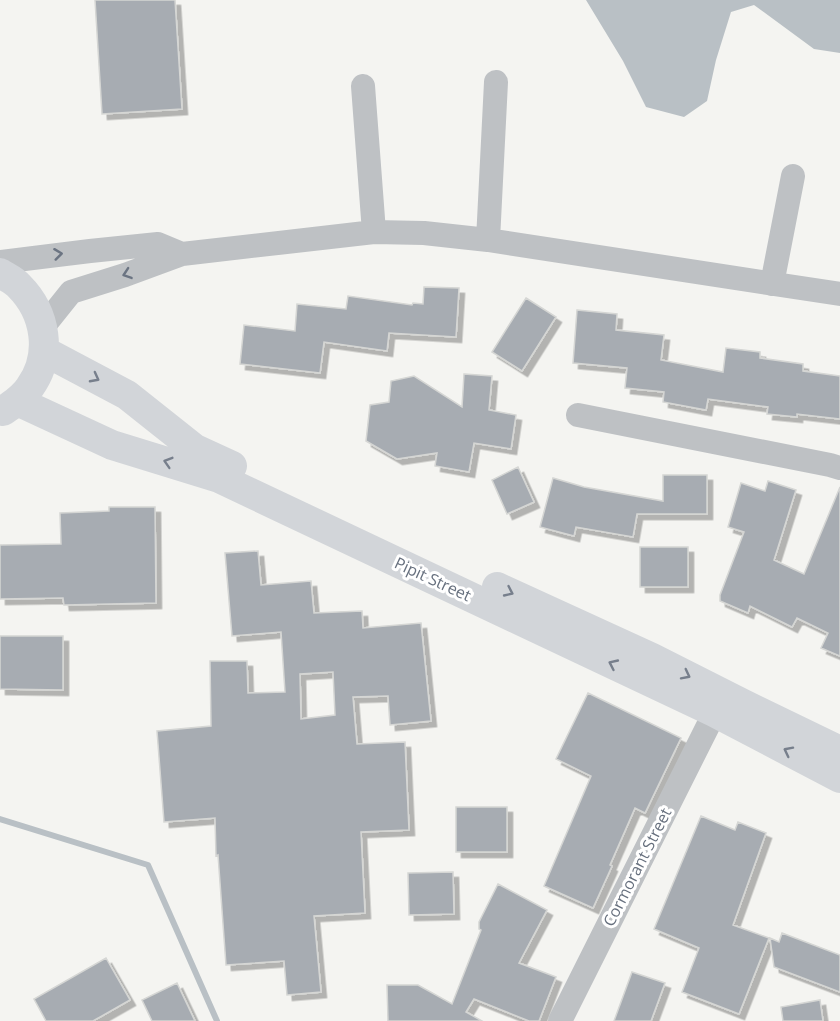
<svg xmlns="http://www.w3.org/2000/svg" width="840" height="1021" font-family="'Open Sans',sans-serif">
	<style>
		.water { fill: #b9c0c5 }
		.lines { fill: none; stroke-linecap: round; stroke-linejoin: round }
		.stream { stroke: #b9c0c5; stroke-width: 6 }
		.building { fill: #a7acb2; stroke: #d5d6d4; stroke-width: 1.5; fill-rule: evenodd; filter: url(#shadow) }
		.minor { stroke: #bec1c4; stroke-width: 24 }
		.major { stroke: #d2d5d9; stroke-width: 30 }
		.oneway { stroke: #6b7482 }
		.oneway2 { stroke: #777f8c }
		.labels { text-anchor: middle; stroke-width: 6; stroke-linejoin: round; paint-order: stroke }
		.street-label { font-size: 16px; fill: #67707e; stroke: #fff }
	</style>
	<defs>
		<filter id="shadow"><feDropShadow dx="5.5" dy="5.5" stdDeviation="0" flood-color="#0004"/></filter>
	</defs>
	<rect width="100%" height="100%" fill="#f4f4f1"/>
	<path class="water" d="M586,0h254v53l-26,-4 -60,-44 -23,7 -15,48 -9,41 -23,16 -38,-10 -23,-46z"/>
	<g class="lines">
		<path class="stream" d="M0,819l148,46 69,156"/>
	</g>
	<path class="building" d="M95,0h80l7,109 -80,5z
		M424,287l35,1 -3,49 -67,-4 -2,18 -63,-9 -4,31 -80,-9 4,-39 51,6 2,-27 49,5 2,-13 64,9 1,-2 10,1z
		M526,298l30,19 -34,54 -30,-19z
		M577,310l40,4 -1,16 48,5 -3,25 62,12 3,-24 34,4v6l43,6v7l37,5v43l-43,-5v3l-30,-3 1,-7 -60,-8 -2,11 -43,-8 1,-10 -39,-4 2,-20 -54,-5z
		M464,374l28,2 -3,34 27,5 -5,34 -37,-6 -5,29 -34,-6 2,-13 -40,6 -31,-18 4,-36 19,-3 2,-21 23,-5 48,31z
		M518,467l16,35 -27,12 -15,-34z
		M663,475h44v39h-70l-4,23 -57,-10 -2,9 -34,-9 13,-49 31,9 79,14z
		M768,481l28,9 -22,70 30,14 36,-87v169l-19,-8 7,-15 -31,-15 -5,9 -42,-21 -2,7 -28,-12v-6l24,-63 -16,-5 13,-44 24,8z
		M109,507h46l1,96 -92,2 -1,-7 -63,1v-54l61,-1 -1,-31 49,-2z
		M640,547h48v40h-48z
		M258,551l3,34 50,-4 3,32 48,-2 1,17 58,-5 10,98 -41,4 -2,-29 -35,1 4,47 48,-2 4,88 -48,2 4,81 -51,3 7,76 -34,3 -3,-34 -58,4 -8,-110 -2,1 -1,-38 -51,4 -7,-91 54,-5 -1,-65h37l1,32 37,-1 -4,-60 -49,4 -7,-83zM333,672l2,43 -34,4 -1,-45z
		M0,636h63v54l-63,-1z
		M588,693l93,45 -36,75 -10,-5 -25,57 2,1 -19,42 -49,-22 47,-110 -35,-17z
		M456,807h51v45h-51z
		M701,816l34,14 3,-8 28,11 -33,92 36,13 -30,76 -57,-22 17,-44 -45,-19z
		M453,872l1,42 -45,1 -1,-42z
		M498,884l49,26 -28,53 37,14 -17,44h-10l-55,-22 -8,13 16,9h-94l-1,-36h31l34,19 29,-74 -2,-1v-7z
		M782,933l58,22v37l-66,-25 -4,-29 9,4z
		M106,958l24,42 -37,21h-47l-12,-22z
		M632,972l33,11 -14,38h-37z
		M177,983l18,38h-43l-10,-21z
		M820,1000l3,21h-40l-2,-14z"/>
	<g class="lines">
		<path class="minor" d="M363,86l11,146
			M488,240l8,-158
			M0,262l90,-11 68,-7 24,10
			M772,284l21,-108
			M43,327l28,-35 54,-17 57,-21 192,-22 50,1 64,7 352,54
			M578,415l252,50 10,3
			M560,1021l163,-325"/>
		<path class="major" d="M0,273c6,4 14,7 19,13 27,27 34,69 11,101 -7,11 -17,17 -27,24
			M44,351l83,44 68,54 37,17
			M17,401l95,44 107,33 495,234 126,66
			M497,587l155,71 91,46 97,47"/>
	</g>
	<defs><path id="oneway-chevron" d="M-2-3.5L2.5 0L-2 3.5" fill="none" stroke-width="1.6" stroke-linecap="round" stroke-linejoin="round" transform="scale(1.5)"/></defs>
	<g class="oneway">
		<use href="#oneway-chevron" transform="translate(58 254) rotate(-7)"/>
		<use href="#oneway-chevron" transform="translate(127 274) rotate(161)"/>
	</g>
	<g class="oneway2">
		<use href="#oneway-chevron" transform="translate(95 378) rotate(28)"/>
		<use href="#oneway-chevron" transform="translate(168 462) rotate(-163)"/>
		<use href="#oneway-chevron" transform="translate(509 592) rotate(25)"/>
		<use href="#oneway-chevron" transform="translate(613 664) rotate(-155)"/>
		<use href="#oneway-chevron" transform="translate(686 675) rotate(27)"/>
		<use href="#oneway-chevron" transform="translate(788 751) rotate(-153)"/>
	</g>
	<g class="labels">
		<g class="street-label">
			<text transform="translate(433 579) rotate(25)" y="6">Pipit Street</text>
			<text transform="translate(637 867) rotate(-63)" y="6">Cormorant Street</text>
		</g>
	</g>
</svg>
